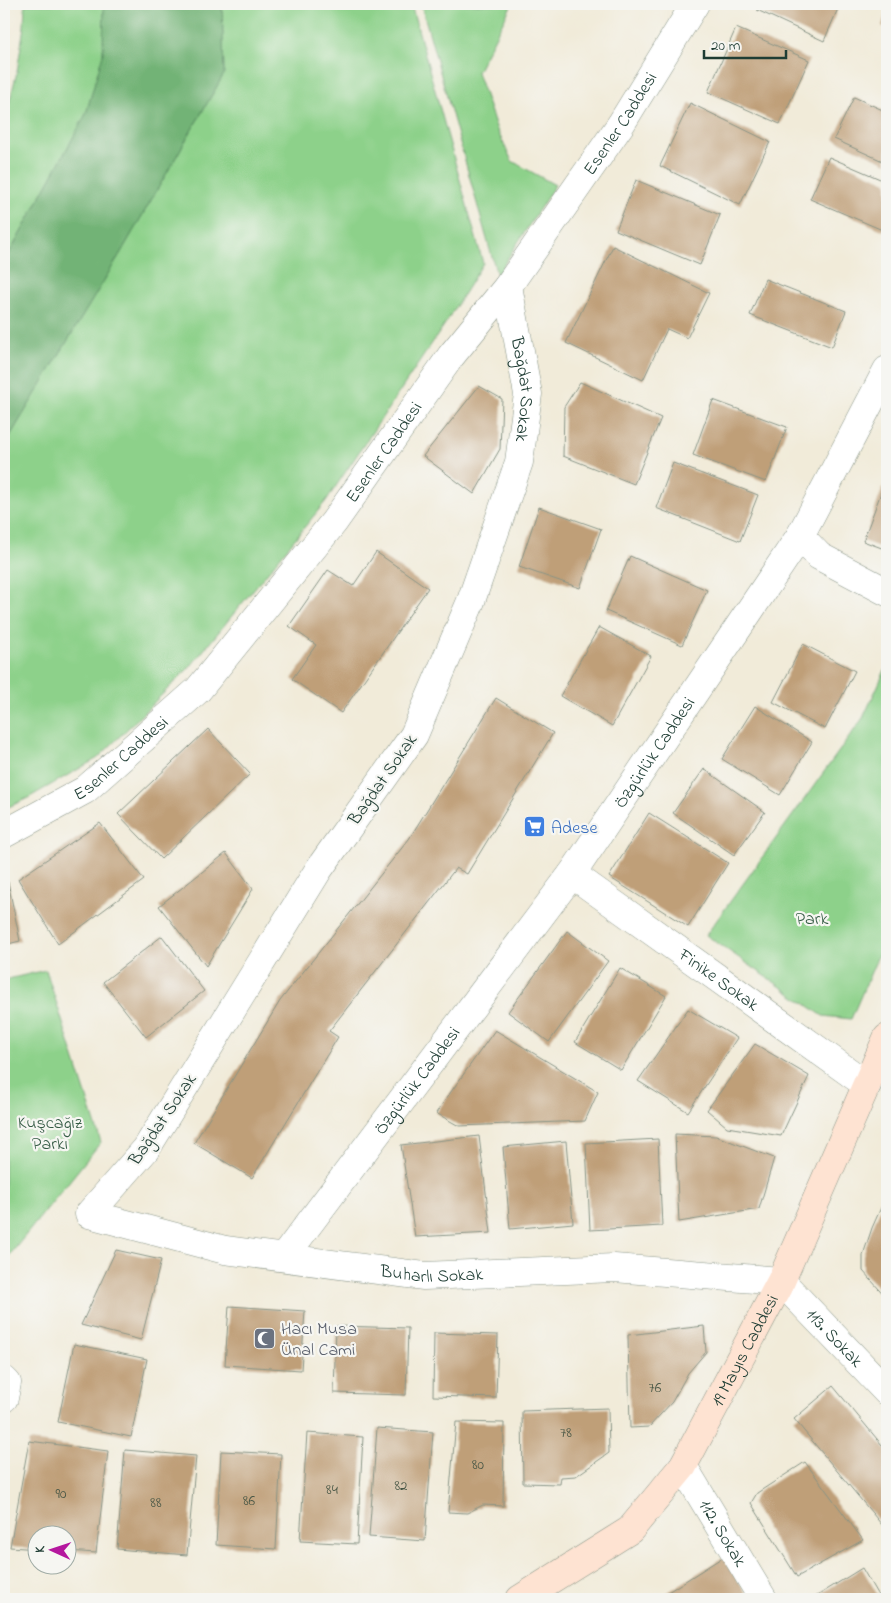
<svg xmlns="http://www.w3.org/2000/svg" width="891" height="1603" font-family="'Indie Flower',sans-serif">
	<style>
		.green { fill: #8dd18a; stroke: #56875f }
		.forest { fill: #72b376; stroke: #487855 }
		.building { fill: #bf9f78 }
		.lines { fill: none; stroke-linecap: round; stroke-linejoin: round }
		.street-casing { stroke: #889486; stroke-width: 29 }
		.secondary-casing { stroke: #889486; stroke-width: 29 }
		.street { stroke: #fff; stroke-width: 28 }
		.secondary { stroke: #fee3d2; stroke-width: 28 }
		.labels { text-anchor: middle; stroke-width: 4.5; stroke-linejoin: round; paint-order: stroke }
		.number-label { font-size: 15px; fill: #475645 }
		.street-label { font-size: 18px; fill: #1f3d34; stroke: #f6f6f2 }
		.shop-label { font-size: 18px; fill: #366cbe; stroke: #f6f6f2; text-anchor: start }
		.park-label { font-size: 18px; fill: #355b45; stroke: #f6f6f2 }
		.worship-label { font-size: 18px; fill: #5b616d; stroke: #f6f6f2; text-anchor: start }
	</style>
	<rect width="100%" height="100%" fill="#f6f6f2"/>
	<filter id="ink" filterUnits="userSpaceOnUse"><feTurbulence type="fractalNoise" baseFrequency=".02" numOctaves="2"/><feDisplacementMap in="SourceGraphic" scale="10" xChannelSelector="R" yChannelSelector="G"/><feConvolveMatrix kernelMatrix="1 2 1 2 8 2 1 2 1" color-interpolation-filters="sRGB"/></filter>
	<filter id="wash" filterUnits="userSpaceOnUse"><feTurbulence type="fractalNoise" baseFrequency=".0096" numOctaves="4" result="noise"/><feDisplacementMap in="SourceGraphic" scale="20" xChannelSelector="R" yChannelSelector="G"/><feGaussianBlur stdDeviation="1.12" result="paint"/><feColorMatrix in="noise" values="0 0 0 0 0 0 0 0 0 0 0 0 0 0 0 0 0 1.4 0 .05"/><feComposite in="paint" operator="in"/></filter>
	<g filter="url(#wash)">
		<rect width="100%" height="100%" fill="#f1ebd9"/>
		<path class="green" d="M25,4h79l-1,50 -17,60 -72,131 -10,16v-138l13,-51 7,-46z
			M222,4h189l72,259 -38,61 -119,177 -136,166 -92,91 -70,40 -24,11v-363l116,-192 104,-180z
			M421,4h91l-35,68 20,58 15,31 43,24 -58,90z
			M887,666v269l-36,84 -28,-3 -117,-81 157,-217z
			M46,970l55,172 -97,120v-282z"/>
		<path class="forest" d="M104,4h118l2,70 -104,180 -116,192v-185l10,-16 72,-131 17,-60z"/>
		<g id="blocks">
			<path class="building" d="M760,4h80l-16,37 -67,-31z
				M887,8v20l-5,-2z
				M736,28l73,32 -29,64 -72,-32z
				M854,97l33,15v51l-53,-24z
				M690,103l80,39 -30,63 -80,-39z
				M829,157l58,25v50l-77,-33z
				M636,180l84,35 -20,50 -84,-35z
				M613,246l96,47 -22,45 -20,-9 -24,51 -77,-37z
				M765,279l81,32 -14,36 -82,-32z
				M580,382l81,36 -27,66 -71,-28 1,-49z
				M479,386l23,13 -2,50 -26,45 -51,-38z
				M713,400l74,27 -21,55 -73,-27z
				M673,463l85,32 -18,46 -84,-33z
				M885,482l2,1v67l-24,-9z
				M539,507l62,22 -21,59 -61,-21z
				M376,552l52,36 -87,125 -49,-34 24,-34 -27,-19 39,-56 25,16z
				M630,556l77,34 -25,55 -76,-34z
				M599,627l52,29 -39,70 -52,-30z
				M803,644l52,27 -30,58 -52,-27z
				M496,698l57,35 -86,141 -11,-6 -127,163 9,6 -86,141 -58,-35 86,-142 129,-162z
				M755,706l57,36 -32,53 -58,-36z
				M208,729l42,45 -89,85 -43,-45z
				M704,769l61,43 -31,43 -61,-42z
				M649,813l79,50 -40,64 -79,-50z
				M100,823l44,57 -86,64 -40,-65z
				M226,853l27,36 -47,77 -47,-60z
				M8,882l12,59 -16,4v-62z
				M567,931l41,30 -59,81 -41,-30z
				M162,936l42,55 -58,46 -43,-55z
				M620,968l46,28 -45,74 -46,-28z
				M688,1009l49,29 -49,74 -50,-31z
				M495,1030l103,62 -13,29 -126,5 -23,-13z
				M755,1044l54,32 -28,60 -54,-9 -20,-17z
				M675,1134l41,2 58,22 -15,51 -80,13z
				M479,1136l12,97 -76,4 -14,-92z
				M658,1139l4,87 -72,4 -4,-87z
				M566,1141l7,82 -63,6 -7,-82z
				M887,1194v104l-24,-27v-16l9,-27z
				M116,1250l45,10 -20,80 -60,-15z
				M229,1306l76,5 -4,59 -76,-5z
				M336,1326l72,2 -2,67 -72,-2z
				M704,1326l2,26 -18,21 -16,29 -23,25 -19,1 -2,-93z
				M434,1333l64,2 -2,63 -63,-2z
				M74,1344l73,15 -16,78 -73,-15z
				M833,1386l54,65v80l-93,-112z
				M608,1408l1,45 -33,23 -15,1 -1,7 -37,-1 -1,-72z
				M456,1422l48,1 -1,83 -20,-1 -16,8 -19,-1z
				M377,1428l56,4 -8,109 -56,-4z
				M307,1433l56,4 -6,107 -57,-3z
				M29,1441l79,10 -12,102 -28,-2v-15h-30v13l-28,-2z
				M125,1450l71,6 -9,99 -70,-6z
				M221,1451l60,3 -5,95 -60,-4z
				M805,1462l58,78 -66,37 -46,-74 6,-10z
				M723,1557l26,40 -4,2h-88z
				M862,1568l18,31h-68z"/>
		</g>
	</g>
	<g filter="url(#ink)">
		<use href="#blocks" fill-opacity="0" stroke="#889486" stroke-width="1"/>
		<g class="lines">
			<defs>
				<g id="street">
					<path id="s1" d="M508,286l20,108 -9,68 -48,139 -57,134 -95,134 -173,280 -57,65 136,36 199,26 190,-8 167,13 106,111"/>
					<path d="M800,536l19,20 68,36"/>
					<path id="s2" d="M4,834l81,-44 113,-100 136,-168 117,-166 57,-70 113,-162 74,-120"/>
					<path id="s3" d="M572,874l295,211"/>
					<path id="s4" d="M284,1257l288,-383 228,-338 87,-166"/>
					<path d="M4,1380l3,3 -3,15"/>
					<path id="s5" d="M683,1466l80,133"/>
				</g>
				<g id="secondary">
					<path id="s6" d="M520,1599l110,-69 53,-64 98,-185 106,-243"/>
				</g>
			</defs>
			<use href="#street" class="street-casing"/>
			<use href="#secondary" class="secondary-casing"/>
			<use href="#street" class="street"/>
			<use href="#secondary" class="secondary"/>
		</g>
	</g>
	<defs>
		<symbol id="supermarket-square" viewBox="-11 -11 22 22"><rect x="-9" y="-9" width="18" height="18" rx="4" fill="#3f7fe0" stroke="#f6f6f2"/><path d="M-6-5.5h2.5l.6 2H6L4.5 2H-2.5L-4.4-4H-6ZM-1.5 3.2a1.3 1.3 0 1 0 .1 0ZM3 3.2a1.3 1.3 0 1 0 .1 0Z" fill="#fff"/></symbol>
		<symbol id="mosque-square" viewBox="-11 -11 22 22"><rect x="-9" y="-9" width="18" height="18" rx="4" fill="#6b7280" stroke="#f6f6f2"/><path d="M3.5-4.9A6 6 0 1 0 3.5 4.9A5 5 0 1 1 3.5-4.9Z" fill="#fff"/></symbol>
	</defs>
	<g fill-rule="evenodd">
		<use href="#supermarket-square" x="522" y="814" width="25" height="25"/>
		<use href="#mosque-square" x="252" y="1326" width="25" height="25"/>
	</g>
	<g class="labels">
		<g class="number-label">
			<text x="655" y="1392">76</text>
			<text x="566" y="1437">78</text>
			<text x="478" y="1469">80</text>
			<text x="401" y="1490">82</text>
			<text x="332" y="1494">84</text>
			<text x="61" y="1498">90</text>
			<text x="249" y="1505">86</text>
			<text x="156" y="1507">88</text>
		</g>
		<g class="street-label">
			<text dy="6" stroke="none"><textPath href="#s2" startOffset="950">Esenler Caddesi</textPath></text>
			<text dy="6" stroke="none"><textPath href="#s1" startOffset="105">Bağdat Sokak</textPath></text>
			<text dy="6" stroke="none"><textPath href="#s2" startOffset="545">Esenler Caddesi</textPath></text>
			<text dy="6" stroke="none"><textPath href="#s4" startOffset="626">Özgürlük Caddesi</textPath></text>
			<text dy="6" stroke="none"><textPath href="#s2" startOffset="140">Esenler Caddesi</textPath></text>
			<text transform="translate(382 779) rotate(-55)" y="6">Bağdat Sokak</text>
			<text dy="6" stroke="none"><textPath href="#s3" startOffset="181">Finike Sokak</textPath></text>
			<text dy="6" stroke="none"><textPath href="#s4" startOffset="221">Özgürlük Caddesi</textPath></text>
			<text transform="translate(162 1119) rotate(-56)" y="6">Bağdat Sokak</text>
			<text dy="6" stroke="none"><textPath href="#s1" startOffset="1400">Buharlı Sokak</textPath></text>
			<text dy="6" stroke="none"><textPath href="#s1" startOffset="1828">113. Sokak</textPath></text>
			<text dy="6" stroke="none"><textPath href="#s6" startOffset="344">19 Mayıs Caddesi</textPath></text>
			<text dy="6" stroke="none"><textPath href="#s5" startOffset="78">112. Sokak</textPath></text>
		</g>
		<g class="shop-label">
			<text x="551" y="833">Adese</text>
		</g>
		<g class="park-label">
			<text x="812" y="924">Park</text>
			<text x="50" y="1128">Kuşcağız<tspan x="50" dy="21">Parkı</tspan></text>
		</g>
		<g class="worship-label">
			<text x="281" y="1334">Hacı Musa<tspan x="281" dy="21">Ünal Cami</tspan></text>
		</g>
	</g>
	<rect width="891" height="1603" fill="none" stroke="#f6f6f2" stroke-width="20"/>
	<g transform="translate(52 1550) rotate(273)"><circle r="24" fill="#f6f6f2" stroke="#a0aca6"/>
	<path d="M0-4L9 19L0 12L-9 19Z" fill="#b5179e"/>
	<text y="-8" font-size="14" font-weight="bold" text-anchor="middle" fill="#1f3d34">K</text>
	</g>
	<path d="M704 50v8h82v-8" fill="none" stroke="#1f3d34" stroke-width="2.5"/>
	<text x="711" y="50" font-size="15" fill="#1f3d34" stroke="#f6f6f2" stroke-width="4" paint-order="stroke">20 m</text>
</svg>
